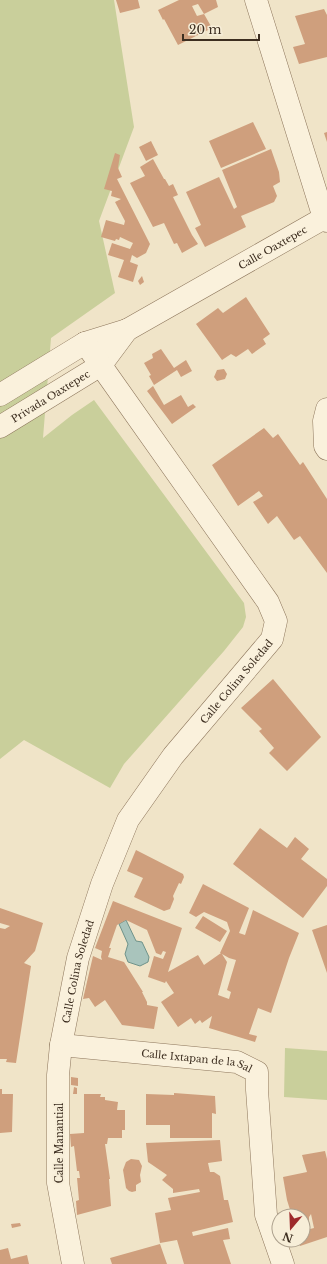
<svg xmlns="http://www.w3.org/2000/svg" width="327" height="1264" font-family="'Libre Baskerville',serif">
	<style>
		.green { fill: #c9cf9b }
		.water { fill: #a9c4bc; stroke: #6f938a }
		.building { fill: #cf9f7d; fill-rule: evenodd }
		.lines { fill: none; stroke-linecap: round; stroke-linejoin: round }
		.minor-casing { stroke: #8d765c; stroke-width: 23 }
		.minor { stroke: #faf1dc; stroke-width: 22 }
		.labels { text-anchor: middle; stroke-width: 4; stroke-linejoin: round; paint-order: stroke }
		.street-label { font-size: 10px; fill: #3d2e20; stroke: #f7eed8 }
	</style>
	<rect width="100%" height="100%" fill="#f0e4c8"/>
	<path class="green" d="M0,0h114l20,127 -35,94 16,72 -64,45 -8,100 29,-23 22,-15 150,203 2,14 -3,10 -19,24 -100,113 -14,24 -86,-48 -24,19z
		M285,1048l42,3v49l-43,-3z"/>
	<path class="water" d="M126,920l10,21 6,1 7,15 -1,5 -8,4 -12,-4 -3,-8 3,-10 -9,-20z"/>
	<path class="building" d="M116,0h22l2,8 -20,5z
		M179,0h37l2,7 -14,7 -6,-10 -6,2 5,10 7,-2 8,14 -34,17 -14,-26 -1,1 -5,-10z
		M324,9l3,6v42l-28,7 -6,-17 12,-3 -10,-28z
		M253,122l13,27 -45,19 -12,-27z
		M327,132v10l-3,-9z
		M151,141l7,14 -12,6 -7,-14z
		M271,149l8,23 1,10 -7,4 4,10 -3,6 -33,14 5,11 -41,20 -10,-19 6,-3 -15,-33 33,-15 15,32 3,-2 -15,-37z
		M115,153l5,2 -2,13 4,9 -5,2 33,65 -4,9 -9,5 -5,-3 -2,7 8,3 -5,17 -15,-5 6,-17 -16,-5 4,-12 18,6 3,-6 -13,-6 -1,3 -3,-1 -1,2 -14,-4 5,-17 18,5 1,-4 -10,-19 6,-3 -10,-3 1,-5 -8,-2z
		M153,159l11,20h1l4,7 4,-2 5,11 -5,2 19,38 6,9 -16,9 -5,-10 -3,1 -10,-21 -11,4 -23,-44 15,-7 -5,-9z
		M142,276l2,6 -4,3 -2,-4z
		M246,297l24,37 -7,5 3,5 -14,10 -4,-5 -12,8 -5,-3 -9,6 -26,-36 22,-16 5,5z
		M161,349l13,19 12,-8 6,11 -11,6 -4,-7 -23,15 -5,-9 2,-1 -7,-12 9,-5 -1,-4z
		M224,369l3,5 -2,5 -8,2 -3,-4 3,-7z
		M153,386l11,19 17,-10 7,12 5,-3 3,3 -24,17 -25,-33z
		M264,428l9,10 5,-4 22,31 3,-3 24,37v74l-27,-37 -6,4 -17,-24 -9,8 -15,-22 10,-6 -4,-5 -21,15 -26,-41z
		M273,679l48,58 -34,34 -18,-18 5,-5 -15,-17 3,-2 -21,-21z
		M260,828l27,20 8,-11 14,12 -8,10 26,20v7l-24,32 -70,-54z
		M136,850l47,24 1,3 -3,7 -2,-1 -6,13 1,3 -4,10 -6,2 -30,-14 9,-19 -16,-7z
		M203,884l46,24 -10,25 6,2 8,-25 46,23 -10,25 -18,55 -13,-5 -9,26 8,2 -2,6 -46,-14 3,-12 -10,7 -2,-3 -5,4 -4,-6 -13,9 -17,-25 13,-9 -8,-12 -1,2 -17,-6 6,-21 9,3 3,-7 -3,-1 -2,4 -5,-2 -9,-23 -21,-10 -9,5 -8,23h2l-3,9 16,5 19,30h-1l5,10v3l11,2 -4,22 -32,-4 -17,-25 -10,7 -6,-9 -6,1 10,-43 9,4 -1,-3 1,-6 -7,-3 18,-47 69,27 -14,44 30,-17 6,10 17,-12h-1l10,-22 -3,-9 -23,-10 -8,5 -7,-4zM222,954l7,4 7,2 -9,30 4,2 -2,7 -11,-4 9,-33z
		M0,908l43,15 -8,28 -11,12 7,3 -15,97 -10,-1 1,-3h-7v-131l5,1 5,-3 -10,-3z
		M203,916l24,15 -7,11 -25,-14z
		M327,925v48l-15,-43z
		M71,1077l7,1v8l-7,-1z
		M74,1087l3,1v6h-4z
		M0,1089h2v5h11l-1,38 -12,1z
		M174,1093l41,3 1,18 -4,-1v25h-42v-13h-24v-31l28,1z
		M84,1094h17l-1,3h5v3l13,2 -1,8h8v20h-3v8h-14l-1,6h-2l5,35h-1l2,27 -34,9 -1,-14 3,-1 -2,-22h3l-1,-7h-2l-3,-25 -3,1 -1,-13 14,-1z
		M220,1140l2,21 -14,2 2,9h4l6,4 4,24h4l5,22 -41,10 1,4 35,-8 2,11 -7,1 8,24h-47l-7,-24 -17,3 -5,-30 16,-3 -3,-12 32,-6 -1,-3 -26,4v-4l-11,-9 5,-5 -19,-13 -2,-19z
		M325,1151l2,8v78l-27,9 -2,-6h5v-24h-11l-5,-16 -4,-23 24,-5 -5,-17zM311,1214l3,14 -8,2 -2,-8 5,-1v-4z
		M131,1159l8,1 3,6 -2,9 1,7 -5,3v6l-4,1 -3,-1 -3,-3 -3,-18 3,-8z
		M20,1223l1,3 -9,2 -1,-4z
		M160,1244l7,20h-55l-2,-6z
		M8,1248l3,11 16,-4 2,9h-29v-14z"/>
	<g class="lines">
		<defs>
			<g id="minor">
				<path d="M256,0l68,218 3,3"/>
				<path id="s1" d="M0,395l85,-52 42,-13 197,-112"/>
				<path d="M327,409l-3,12 1,25 2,3"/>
				<path id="s2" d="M0,427l101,-62 26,-35"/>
				<path id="s3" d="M61,1045l176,17 20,10v18l9,125 17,49"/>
				<path id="s4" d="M73,1264l-15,-81v-108l3,-30 17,-87 24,-74 26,-64 45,-64 99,-117 4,-18 -8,-19 -183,-259"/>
			</g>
		</defs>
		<use href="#minor" class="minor-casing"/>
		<use href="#minor" class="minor"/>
	</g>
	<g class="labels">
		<g class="street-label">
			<text dy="4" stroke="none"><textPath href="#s1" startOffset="311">Calle Oaxtepec</textPath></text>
			<text dy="4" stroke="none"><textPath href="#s2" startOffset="59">Privada Oaxtepec</textPath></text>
			<text dy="4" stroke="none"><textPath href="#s4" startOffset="632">Calle Colina Soledad</textPath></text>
			<text dy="4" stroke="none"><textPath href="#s4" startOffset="296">Calle Colina Soledad</textPath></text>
			<text dy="4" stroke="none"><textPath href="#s3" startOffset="137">Calle Ixtapan de la Sal</textPath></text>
			<text transform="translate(59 1143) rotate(-90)" y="4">Calle Manantial</text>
		</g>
	</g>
	<g transform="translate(291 1228) rotate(199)"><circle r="19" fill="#f7eed8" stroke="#ada18e"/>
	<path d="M0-3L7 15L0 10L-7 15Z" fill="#9e2a2b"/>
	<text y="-6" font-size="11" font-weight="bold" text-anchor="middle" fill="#3d2e20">N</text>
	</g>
	<path d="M183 34v6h76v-6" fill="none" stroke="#3d2e20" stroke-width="2"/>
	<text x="189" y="34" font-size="12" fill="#3d2e20" stroke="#f7eed8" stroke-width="3" paint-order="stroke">20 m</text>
</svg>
